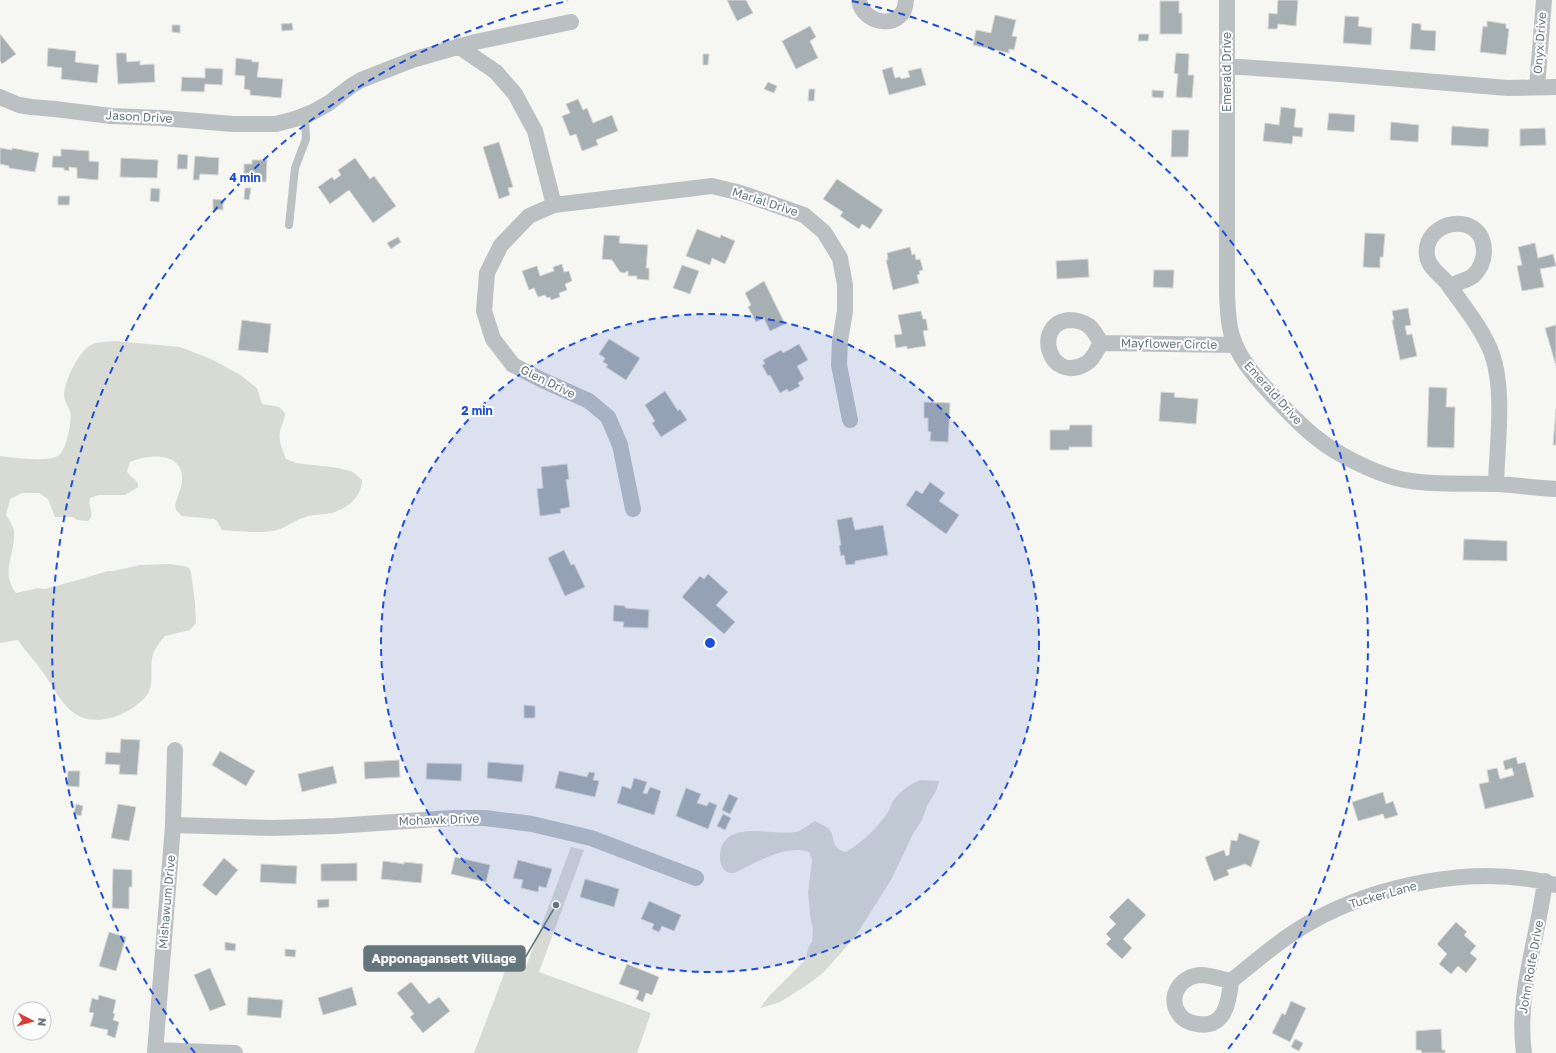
<svg xmlns="http://www.w3.org/2000/svg" width="1556" height="1053" font-family="'Golos Text',sans-serif">
	<style>
		.green { fill: #d7dbd3 }
		.building { fill: #a6afb2; stroke: #d8d7d6 }
		.lines { fill: none; stroke-linecap: round; stroke-linejoin: round }
		.lane { stroke: #bbc1c3; stroke-width: 8 }
		.street { stroke: #bbc1c3; stroke-width: 16 }
		.ring { fill: none; stroke: #1d4ed8; stroke-width: 2; stroke-dasharray: 7 5 }
		.labels { text-anchor: middle; stroke-width: 4; stroke-linejoin: round; paint-order: stroke }
		.street-label { font-size: 12px; fill: #64767c; stroke: #fff }
		.centre { fill: #1d4ed8; stroke: #fff; stroke-width: 2 }
		.ring-label { font-size: 12px; text-anchor: middle; font-weight: bold; fill: #1d4ed8; stroke: #fff; stroke-width: 4; stroke-linejoin: round; paint-order: stroke }
		.leader { fill: none; stroke: #64767c; stroke-width: 1.5 }
		.callout-dot { fill: #64767c; stroke: #fff; stroke-width: 1.5 }
		.callout { fill: #64767c; stroke: #64767c; stroke-width: 1.5 }
		.callout-label { font-size: 13px; text-anchor: middle; font-weight: bold; fill: #fff }
	</style>
	<rect width="100%" height="100%" fill="#f6f6f3"/>
	<path class="green" d="M115,341l65,6 31,12 28,15 18,14 5,16 17,3 6,6c0,7 -4,12 -5,19 -2,10 3,18 6,27l10,4 43,5 14,4 9,8c0,17 -14,28 -30,33 -9,2 -19,1 -27,4 -10,3 -18,10 -28,13 -13,4 -41,1 -55,0l-5,-9 -3,-2 -32,-3 -6,-6 -1,-5c2,-8 8,-19 7,-27 0,-27 -35,-24 -52,-16l-3,10 11,11v4l-13,8h-27l-8,3c-3,9 6,16 -2,23l-11,-1 -4,-3h-18l-7,-18 -9,-6h-17l-12,6 -4,16c3,5 8,12 8,17 1,25 -14,39 2,61l22,-5 7,1 33,-9 30,-9h5l27,-6 30,-1 14,2 5,2 2,4 4,30 1,21 -6,7 -25,6c-4,5 -10,12 -12,18 -4,13 2,29 -6,41 -8,10 -21,18 -33,22 -46,13 -53,-22 -75,-50 -7,-10 -15,-17 -21,-27l-18,3v-187c13,2 47,6 58,0 8,-3 15,-38 12,-45 -2,-5 -5,-9 -6,-15 0,-14 15,-47 29,-52 6,-2 15,-2 22,-3z
		M920,780l19,1 -2,8 -10,17 -5,14 -9,14 -22,46 -36,57 -32,36 -19,14 -24,15 -20,6 9,-12 36,-36 4,-14 3,-4 1,-14 -2,-6 -3,-29 4,-33 -3,-8c-23,-8 -54,11 -75,21 -11,1 -15,-10 -14,-19 4,-36 54,-18 76,-22 6,-1 13,-8 19,-11 3,2 8,4 12,6 11,10 1,20 19,25 16,-9 32,-25 42,-40 2,-3 3,-7 5,-11 7,-10 16,-16 27,-21z
		M571,847l13,3 -45,122 112,41 -14,40h-163l35,-92 17,6z"/>
	<path class="building" d="M727,0h19l7,13 -16,8z
		M1278,0h20l-2,26 -18,-2 -1,5h-9l1,-16 8,1z
		M1160,1h19v12h3v21h-22z
		M995,15l21,5 -4,16 5,1 -3,13 -5,-1v4l-36,-8 3,-15 15,3z
		M1345,16l14,1 -1,9 14,2 -1,17 -28,-2z
		M1487,21l19,3v4l3,1 -3,26 -26,-3 3,-26 4,1z
		M292,23l1,7 -11,1 -1,-7z
		M1412,23l9,1v6l15,1 -1,20 -25,-2z
		M172,25h8v8l-8,-1z
		M810,26l6,11 -6,4 8,17 -22,11 -14,-28z
		M0,34l16,20 -14,10 -2,-3z
		M1139,34h10l-1,7h-10z
		M48,48l28,3 -1,11 24,3 -2,18 -36,-4 1,-11 -15,-2z
		M116,53h10l1,9 13,-1v4l14,-1 1,18 -37,2z
		M1176,53l13,1 -1,21h6l-2,23 -16,-1 2,-23 -4,-1z
		M703,54h6l-1,11h-5z
		M236,58l16,2v2h7l-2,15 26,2 -2,19 -31,-3v-5l-6,-1 1,-13 -10,-1z
		M892,67l3,11 5,-1 1,2 9,-2 -2,-6 13,-3 5,17 -37,10 -7,-25z
		M205,68l18,1 -1,16 -17,-1 -1,8 -23,-1 1,-14 23,1z
		M768,82l9,4 -3,7 -10,-4z
		M809,89h6l-1,12h-6z
		M1152,90l12,1 -1,7 -11,-1z
		M578,99l5,11 4,-2 6,15 19,-8 6,16 -22,9 2,5 -16,6 -6,-17 -6,2 -8,-20 8,-3 -4,-9z
		M1281,107l15,2 -2,18 9,1 -1,9 -9,-1 -1,8 -29,-3 2,-18 14,2z
		M1329,113l26,2 -1,17 -27,-2z
		M1391,122l28,3 -1,17 -28,-2z
		M1452,126l37,3 -1,18 -37,-2z
		M1545,128l1,17 -26,1v-17z
		M1172,130h17l-1,27h-17z
		M499,142l14,45 -5,1 2,7 -11,4 -16,-52z
		M0,148l12,2v-2l27,5 -4,19 -26,-4v-2l-9,-2z
		M61,149l28,2v10l10,1 -1,18 -21,-2v-10l-8,-1v4l-5,-1v-2l-12,-1 1,-11h8z
		M178,154l10,1 -1,14h-10z
		M195,156l24,2 -1,17 -18,-1 -1,6h-6z
		M121,158l37,2 -1,18 -37,-1z
		M355,158l15,21 4,-3 22,30 -23,17 -24,-33 -19,14 -12,-17 14,-10 2,3 7,-5 -3,-5z
		M252,160h15l-1,22 -22,-1v-17h8z
		M837,179l46,31 -13,19 -8,-5 -3,5 -19,-13 3,-4 -20,-13z
		M151,188l9,1 -1,13 -9,-1z
		M245,188h6l-2,12 -5,-1z
		M58,196h12l-1,9h-11z
		M213,199l10,1v10l-10,-1z
		M697,229l23,9 1,-3 14,6 -10,23 -13,-6 -2,7 -24,-9z
		M1365,233l20,1 -2,23h-3v11l-17,-1z
		M604,235l16,1 -1,7 29,2 -2,23h3v12l-12,-1v-3h-9v-5l-4,2 -4,-1 -8,-12 -10,-1z
		M398,237l3,5 -10,7 -4,-6z
		M1535,243l3,15 15,-4 3,12 -16,3 4,18 -22,4 -5,-25 5,-1 -4,-18z
		M910,247l2,8 3,-1 1,6 4,-1 3,11 -4,1 1,3 -3,1 2,8 -26,7 -7,-30h2l-1,-7z
		M1088,259l1,18 -32,2 -1,-18z
		M562,264l2,8 5,-1 3,10 -7,3 2,6 -8,3 1,4 -9,3 -1,-3 -3,1 -2,-3 -7,2 -4,-9 -5,2 -7,-19 15,-5 3,10 14,-5 -1,-4z
		M682,265l17,6 -9,23 -17,-6z
		M1154,270h20l-1,18 -20,-1z
		M764,281l21,43 -15,7 -6,-13 -8,4 -8,-15 3,-2 -6,-12z
		M1408,308l3,17 -6,1 2,9 5,-1 5,22 -17,4 -8,-40h2l-2,-9z
		M921,311l2,8h3l2,11 -5,1 3,15 -19,3v-3l-11,2 -2,-13 8,-1 -4,-19z
		M242,320l29,4 -3,29 -30,-3z
		M1556,325v41l-11,-38z
		M609,339l31,19 -14,22 -20,-13 2,-2 -5,-3 2,-4 -6,-4z
		M799,344l9,16 -11,6 7,13 -6,4 2,3 -11,6 -2,-3 -7,4 -10,-18 -2,1 -6,-11 3,-1 -2,-4 18,-10 2,3z
		M1429,387l18,1 -1,19h9l-1,41 -27,-1z
		M665,391l13,20 2,-2 7,11 -26,17 -9,-14 3,-2 -10,-16z
		M1161,392l14,1 -1,4 24,2 -2,25 -37,-3z
		M924,402l26,1 -2,39 -18,-1 1,-9 -3,-1v-13h-4z
		M1556,409v36h-3z
		M1070,425h22v22h-23v3h-19v-20h19z
		M567,464l2,15 -3,1 4,27 -10,2 1,4 -21,3 -3,-27 6,-1 -2,-21z
		M930,482l15,11 -6,8 20,14 -13,19 -40,-29 10,-15 6,4z
		M852,517l3,13 28,-5 5,30 -33,6v3l-9,1 -2,-10 -3,1 -2,-10 2,-1 -4,-25z
		M1464,539l43,2v20l-44,-1z
		M564,550l7,15 3,-1 11,23 -20,9 -17,-38z
		M708,574l20,18 -12,13 19,17 -11,12 -42,-37 18,-21 4,3z
		M614,605l11,1v2l24,2 -1,18 -25,-1 1,-5 -11,-1z
		M524,705l11,1v12h-11z
		M121,739l19,1 -3,35 -18,-1 1,-9 -15,-1 1,-12 14,1z
		M220,751l35,20 -9,15 -34,-21z
		M1516,757l2,7 7,-2 9,35 -49,12 -6,-25 10,-2 -2,-12 10,-2 3,11 14,-4 -2,-7 -7,2 -2,-9z
		M399,760l1,17 -35,2 -1,-17z
		M488,762l36,3 -2,17 -35,-4z
		M427,763l35,1 -1,17 -35,-2z
		M333,766l4,17 -35,9 -4,-18z
		M68,771h12l-1,16 -12,-1z
		M559,771l28,6 2,-5 6,1 -2,7 6,1 -4,16 -40,-9z
		M634,778l13,4 -4,11 4,1 3,-7 11,4 -7,24 -37,-12 5,-17 9,3z
		M686,788l15,6 -4,9 10,3 2,-4 8,3 -9,24 -32,-13z
		M1383,792l3,12 7,-3 5,14 -13,4 -2,-5 -25,7 -6,-19z
		M729,794l9,4 -8,16 -8,-4z
		M76,804l7,2 -2,10 -7,-2z
		M118,804l18,3 -7,34 -18,-3z
		M723,814l8,4 -6,12 -8,-4z
		M1239,833l21,8 -9,26 -6,-3 -18,6 2,5 -15,6 -9,-24 19,-7 2,6 3,-1 2,-15 6,1z
		M455,857l35,8 -4,17 -35,-8z
		M224,858l14,12 -22,26 -14,-11z
		M518,860l34,9 -6,19 -7,-2 -1,6 -17,-4 2,-8 -10,-2z
		M383,861l21,3v-2l19,2 -2,19 -40,-4z
		M357,863v18h-36v-17z
		M261,864l36,2 -1,18 -36,-2z
		M113,869l19,1v17h-3v22l-17,-1z
		M585,879l34,10 -5,18 -34,-10z
		M1128,898l18,17 -23,24 9,9 -10,11 -16,-15 5,-5 -5,-5 10,-10 -7,-7z
		M329,899v8l-11,1 -1,-8z
		M649,901l32,14 -7,16 -12,-5 -3,6 -7,-3 2,-5 -13,-5z
		M1456,922l11,10 -3,3 12,11 -6,7 7,6 -11,14 -8,-7 -7,8 -12,-10 8,-10 -10,-10z
		M109,932l17,5 -10,34 -17,-5z
		M225,942l11,2 -1,7 -10,-1z
		M285,949l11,1 -1,7 -10,-1z
		M627,964l32,13 -7,18 -6,-2 -3,9 -7,-3 3,-8 -20,-7z
		M210,968l16,37 -16,6 -16,-36z
		M411,982l18,22 10,-7 11,14 -27,22 -13,-16 4,-3 -17,-21z
		M352,987l5,18 -34,10 -5,-17z
		M99,995l17,5 -3,13 2,1 -2,6 6,2 -4,16 -8,-3 1,-5 -18,-4 4,-13 -5,-1 3,-14 6,2z
		M248,997l35,3 -2,18 -34,-3z
		M1291,1001l15,7 -16,34 -18,-9 10,-20 3,2z
		M1441,1029l1,21h3v3h-23l-1,-3h-5v-19z
		M1295,1039l8,4 -4,8 -8,-4z"/>
	<g class="lines">
		<path class="lane" d="M289,225l6,-57 11,-29 -1,-23"/>
		<path class="street" d="M859,0c4,26 46,31 47,0
			M1227,0v294c1,17 1,34 8,50 8,20 25,38 39,53 14,15 28,30 44,42 18,15 55,33 78,39 32,8 67,5 100,6 20,1 40,4 60,5
			M458,46l38,26 19,22 20,37 19,74
			M1227,66l113,8 168,14 48,-1
			M1537,87l7,-87
			M0,97l19,8 12,2 24,2 56,7 50,2 72,6h43l19,-5 18,-7 16,-9 22,-17 10,-6 51,-20 63,-18 96,-20
			M1450,287c7,-6 18,-6 24,-12 7,-7 10,-16 10,-25 -2,-41 -62,-30 -57,6 2,14 17,20 23,31 15,21 33,43 42,67 13,37 5,91 4,130
			M1102,343c-5,-5 -7,-12 -13,-17 -5,-4 -14,-6 -20,-6 -37,4 -20,64 16,44 9,-4 10,-14 17,-21l133,2
			M633,509l-13,-64 -12,-28 -19,-16 -47,-21 -29,-15 -20,-26 -9,-28 3,-38 14,-28 28,-29 25,-11 158,-19 29,7 63,22 20,17 16,26 5,27v26l-5,30 -1,24 11,55
			M173,825l100,3 62,-2 117,-8h33l47,6 59,14 105,40
			M1231,981c-2,21 -6,48 -34,43 -6,-1 -14,-4 -18,-10 -12,-17 1,-38 22,-39 10,0 19,4 30,6 25,-20 50,-42 78,-58 68,-39 171,-60 247,-38
			M155,1050l80,3
			M155,1053l18,-228 2,-75
			M1524,1053c-8,-58 14,-115 21,-172"/>
	</g>
	<circle cx="710" cy="643" r="329" fill="#1d4ed8" fill-opacity=".12"/>
	<g class="ring">
		<circle cx="710" cy="643" r="329"/>
		<path d="M195 1053A658 658 0 0 1 568 1M852 1A658 658 0 0 1 1225 1053"/>
	</g>
	<g class="labels">
		<g class="street-label">
			<text transform="translate(1540 43) rotate(-86)" y="4">Onyx Drive</text>
			<text transform="translate(1227 72) rotate(-90)" y="4">Emerald Drive</text>
			<text transform="translate(139 117) rotate(3)" y="4">Jason Drive</text>
			<text transform="translate(765 202) rotate(18)" y="4">Marial Drive</text>
			<text transform="translate(1169 344) rotate(1)" y="4">Mayflower Circle</text>
			<text transform="translate(548 382) rotate(26)" y="4">Glen Drive</text>
			<text transform="translate(1273 393) rotate(48)" y="4">Emerald Drive</text>
			<text transform="translate(439 820) rotate(-2)" y="4">Mohawk Drive</text>
			<text transform="translate(1383 895) rotate(-16)" y="4">Tucker Lane</text>
			<text transform="translate(167 902) rotate(-85)" y="4">Mishawum Drive</text>
			<text transform="translate(1531 967) rotate(-80)" y="4">John Rolfe Drive</text>
		</g>
	</g>
	<circle cx="710" cy="643" r="6" class="centre"/>
	<g class="ring-label">
		<text x="245" y="182">4 min</text>
		<text x="477" y="415">2 min</text>
	</g>
	<path class="leader" d="M556 905L525 958"/>
	<circle class="callout-dot" cx="556" cy="905" r="4"/>
	<rect class="callout" x="364" y="946" width="161" height="25" rx="4"/>
	<g class="callout-label">
		<text x="444" y="963">Apponagansett Village</text>
	</g>
	<g transform="translate(32 1021) rotate(96)"><circle r="19" fill="#ffffff" stroke="#c1c8cb"/>
	<path d="M0-3L7 15L0 10L-7 15Z" fill="#d53f34"/>
	<text y="-6" font-size="11" font-weight="bold" text-anchor="middle" fill="#64767c">N</text>
	</g>
</svg>
